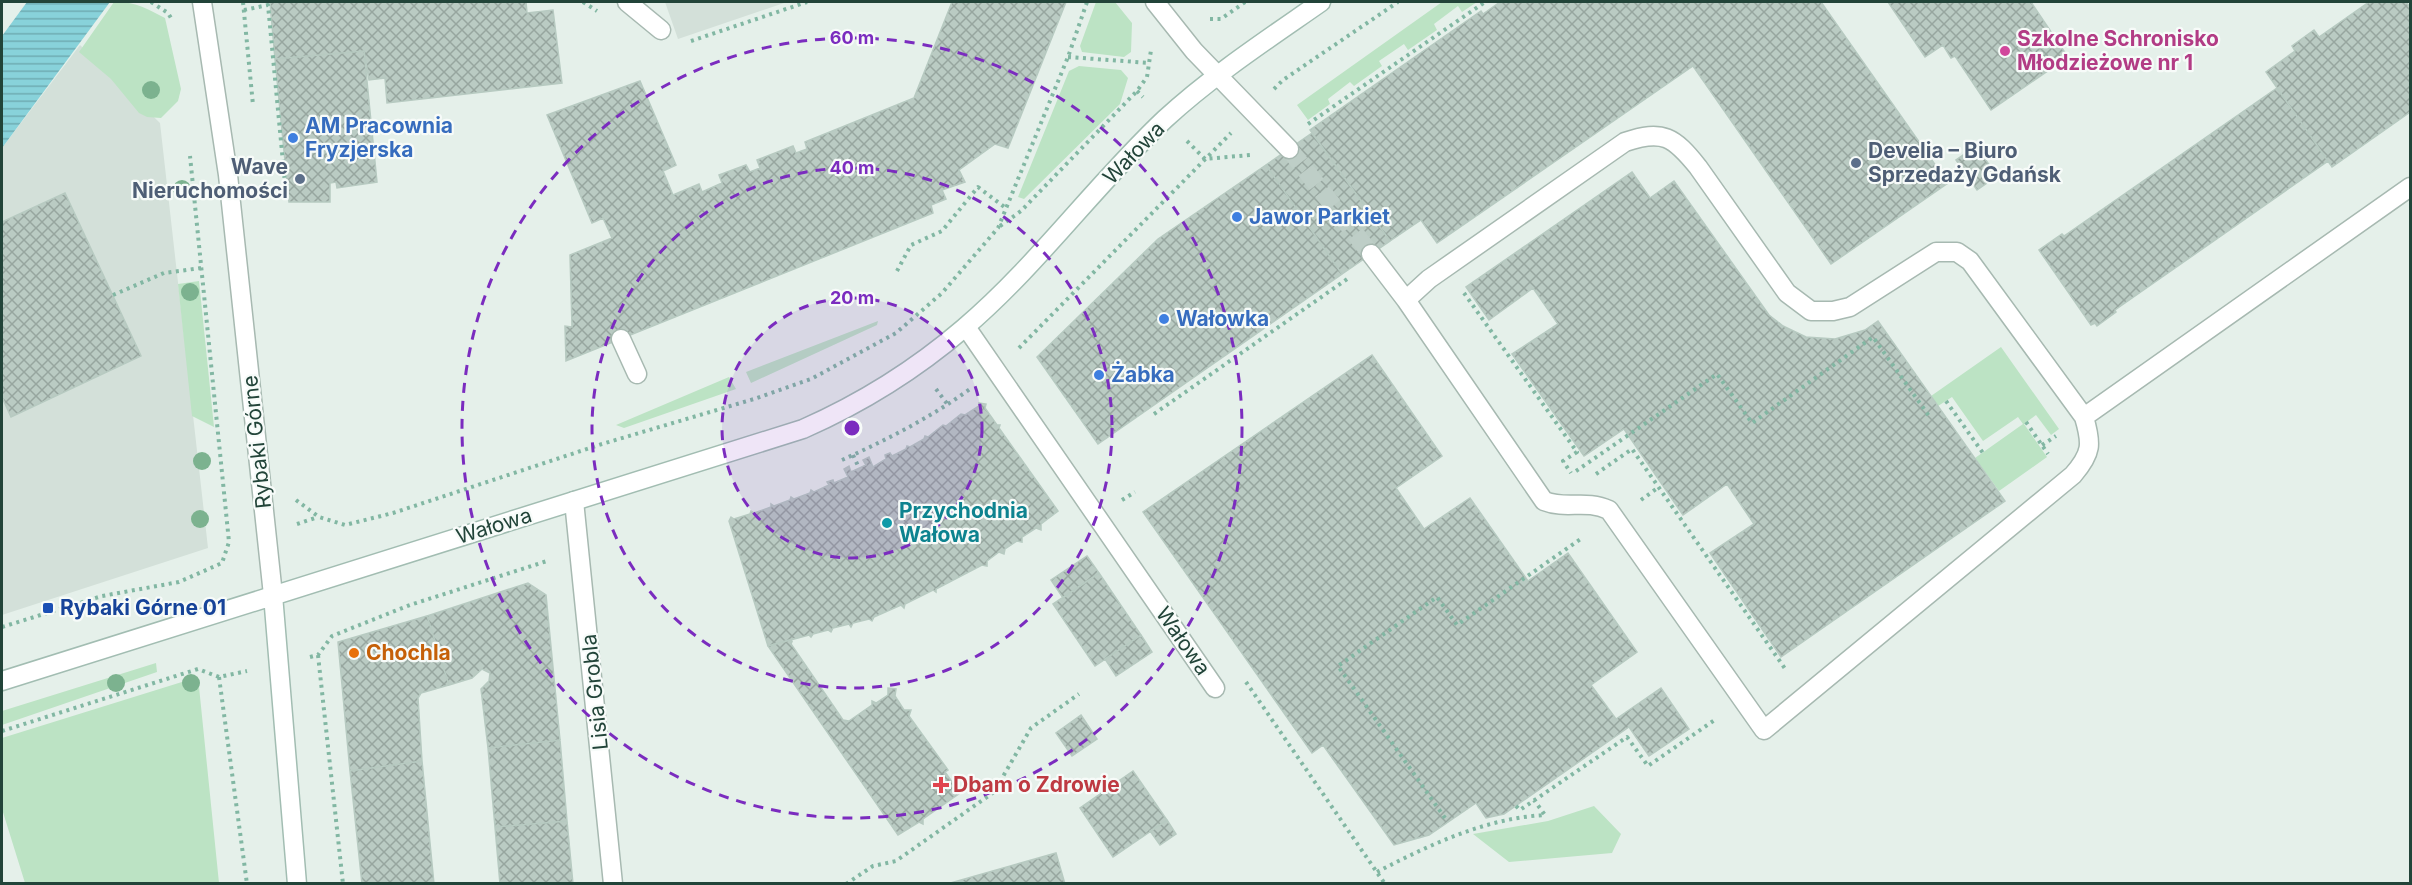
<svg xmlns="http://www.w3.org/2000/svg" width="2412" height="885" font-family="Inter,sans-serif">
	<style>
		.built { fill: #d3e0d9 }
		.green { fill: #bce3c4 }
		.water { fill: url(#water-rules) }
		.building { fill: url(#building-cross-hatch); stroke: #b7cac1; stroke-width: 1.5 }
		.lines { fill: none; stroke-linecap: round; stroke-linejoin: round }
		.street-tunnel { stroke: #becec7; stroke-width: 18; stroke-dasharray: 18 9; stroke-linecap: butt }
		.lane-casing { stroke: #a7b9b1; stroke-width: 21 }
		.street-casing { stroke: #a7b9b1; stroke-width: 21 }
		.secondary-casing { stroke: #a2bdb2; stroke-width: 21 }
		.path { stroke: #82b7a3; stroke-width: 4; stroke-dasharray: 3 4.5; stroke-linecap: butt }
		.lane { stroke: #fff; stroke-width: 18 }
		.street { stroke: #fff; stroke-width: 18 }
		.secondary { stroke: #fff; stroke-width: 18 }
		.tree { fill: #7cb28f }
		.ring { fill: none; stroke: #7b2cbf; stroke-width: 3; stroke-dasharray: 10 8 }
		.hotel-dot { fill: #d1479c; stroke: #f7fbf9; stroke-width: 2 }
		.shop-dot { fill: #3f7fe0; stroke: #f7fbf9; stroke-width: 2 }
		.service-dot { fill: #5c6f8a; stroke: #f7fbf9; stroke-width: 2 }
		.culture-dot { fill: #0f9aa8; stroke: #f7fbf9; stroke-width: 2 }
		.transit-dot { fill: #1a4fb4; stroke: #f7fbf9; stroke-width: 2 }
		.food-dot { fill: #e8710a; stroke: #f7fbf9; stroke-width: 2 }
		.health-dot { fill: #e0444e; stroke: #f7fbf9; stroke-width: 2 }
		.labels { text-anchor: middle; stroke-width: 4.5; stroke-linejoin: round; paint-order: stroke }
		.hotel-label { font-size: 21px; font-weight: bold; fill: #b23c85; stroke: #f7fbf9; text-anchor: start }
		.shop-label { font-size: 21px; font-weight: bold; fill: #366cbe; stroke: #f7fbf9; text-anchor: start }
		.service-label { font-size: 21px; font-weight: bold; fill: #4e5e75; stroke: #f7fbf9; text-anchor: start }
		.street-label { font-size: 21px; fill: #224439; stroke: #f7fbf9 }
		.culture-label { font-size: 21px; font-weight: bold; fill: #0d838f; stroke: #f7fbf9; text-anchor: start }
		.transit-label { font-size: 21px; font-weight: bold; fill: #164399; stroke: #f7fbf9; text-anchor: start }
		.food-label { font-size: 21px; font-weight: bold; fill: #c56008; stroke: #f7fbf9; text-anchor: start }
		.health-label { font-size: 21px; font-weight: bold; fill: #be3a42; stroke: #f7fbf9; text-anchor: start }
		.centre { fill: #7b2cbf; stroke: #f7fbf9; stroke-width: 3 }
		.ring-label { font-size: 18px; text-anchor: middle; font-weight: bold; fill: #7b2cbf; stroke: #f7fbf9; stroke-width: 4.5; stroke-linejoin: round; paint-order: stroke }
	</style>
	<defs>
		<pattern id="water-rules" width="6" height="5" patternUnits="userSpaceOnUse" patternTransform="scale(1.5)"><rect width="6" height="5" fill="#88d2da"/><path d="M0 2.5h6" fill="none" stroke="#6facb2"/></pattern>
		<pattern id="building-cross-hatch" width="8" height="8" patternUnits="userSpaceOnUse" patternTransform="scale(1.5)"><rect width="8" height="8" fill="#bacbc3"/><path d="M0 0l8 8M0 8l8-8" fill="none" stroke="#97a69f"/></pattern>
	</defs>
	<rect width="100%" height="100%" fill="#e5f0ea"/>
	<path class="built" d="M665,2h122l-109,37z
		M80,45l80,78 48,425 -206,67v-467z"/>
	<path class="green" d="M114,2c20,-1 34,7 51,16l16,71 -3,12 -17,17 -14,-1 -8,-4 -28,-34 -32,-27z
		M1096,2h19l17,21 -1,29 -7,5 -42,-5 -2,-6z
		M1442,2h35l-15,10 -4,-6 -24,18 3,6 -29,20 -4,-6 -25,17 3,5 -28,20 -4,-4 -22,17 2,5 -22,16 -11,-15z
		M1079,66l42,4 7,8 -8,26 -96,95 -6,-2 51,-126z
		M199,281l15,146 -22,-11 -14,-132z
		M878,321l-1,4 -126,58 -5,-11z
		M2001,347l58,82 -8,6 -15,-20 -12,9 23,33 -48,34 -24,-33 48,-34 -5,-7 -35,24 -31,-44 -14,9 -7,-10z
		M729,377l7,12 -112,39 -8,-3z
		M156,663l1,9 -155,53v-14z
		M198,677l21,206h-194l-23,-74v-71z
		M1594,806l27,28 -9,19 -103,9 -36,-28 75,-13z"/>
	<path class="water" d="M27,2h83l-108,146v-112z"/>
	<path class="building" d="M270,2h256l1,11 26,-3 9,73 -175,20 -2,-25 -16,2 -5,-29 -89,8z
		M952,2h114l-58,146 -13,-4 -36,26 6,12 -23,8 4,9 -15,6 2,8 -367,148 -1,-35 7,1 -2,-72 42,-17 -9,-20 -11,5 -45,-108 93,-34 36,84 -13,6 10,24 26,-11 3,8 20,-9 -3,-8 27,-10 4,7 10,-4 -3,-8 36,-14 3,7 11,-4 -2,-7 109,-44z
		M1500,2h321l127,181 -117,81 -138,-198 -256,177 -16,-23 -31,21 -80,-111 171,-119 2,3z
		M1888,2h143l37,55 -77,53 -36,-54 -4,2 -8,-13 -18,12z
		M2369,2h37l4,5v105l-78,55 -66,-95 29,-21 -3,-5 22,-16 5,7z
		M364,51l13,131 -40,6 -1,-6 -6,1v19h-41l-14,-143z
		M2277,88l51,73 -213,149 1,2 -19,14 -2,-3 -4,2 -52,-75 23,-16 2,2z
		M1312,133l78,108 -48,33 -76,-109z
		M1976,146l21,30 -20,14 -21,-30z
		M1266,165l76,109 -244,170 -61,-87 121,-118z
		M1632,172l18,26 24,-17 95,134 14,11 23,11 29,2 30,-9 13,-9 127,180 -224,156 -71,-104 44,-29 -27,-40 -44,31 -59,-86 -40,27 -72,-102 46,-30 -25,-36 -44,32 -23,-33z
		M65,193l76,163 -130,61 -9,-20v-175z
		M1372,355l70,101 -46,32 28,41 46,-31 58,83 40,-28 69,99 -46,33 25,34 45,-31 28,41 -40,27 -20,-29 -125,87 -18,4 -10,-15 -47,32 -35,10 -71,-100 -11,8 -169,-241z
		M979,403l7,1 -1,4 12,17h3l-1,3 59,83 -17,13v6l-5,-2 -14,9v5l-5,-1 -12,8 -1,5 -5,-2 -12,9v5l-5,-1 -46,24v3l-3,-2 -28,14 -1,4 -3,-3 -27,12 -2,4 -3,-2 -16,4 -2,4 -2,-3 -16,4 -2,4 -3,-2 -15,4 -2,3 -2,-2 -41,11 -39,-125 2,-4 3,2 16,-5 1,-3 3,2 17,-6v-3l3,2 16,-6 1,-3 3,2 16,-6 1,-3 3,2 15,-7 -2,-3 6,-2 1,3 14,-6 -4,-8 5,-3 2,6 15,-7 -3,-5 6,-3 4,10 13,-8 -1,-4 5,-2 2,3 14,-7 1,-3 3,1 14,-8 1,-3 3,1 15,-12 3,1 15,-12 4,1 14,-9z
		M1087,556l12,17 -36,25 -12,-18z
		M1099,573l42,62 -46,31 -42,-62z
		M528,583l18,12 14,145 -72,8 -7,-59 8,-8 1,-8 -8,-4 -10,9 -23,7 -22,-69z
		M427,616l22,69 -28,8 -3,5 4,63 -72,10 -12,-129z
		M1141,635l11,17 -36,24 -11,-17z
		M793,639l-2,5 52,76 6,1 23,-16v-4l4,2 12,-8v-7l8,1 -1,7 9,14h7l-2,6 39,54 -3,2 15,21 -37,26v5l-4,-2 -21,13 -130,-189z
		M1081,715l16,24 -25,17 -16,-23z
		M560,740l7,81 -72,6 -7,-79z
		M422,761l12,123h-72l-12,-113z
		M1133,771l34,49 -54,37 -33,-49z
		M1167,820l9,14 -16,11 -10,-14z
		M567,821l6,63h-73l-5,-57z
		M1056,853l9,31h-118z"/>
	<g class="lines">
		<path class="street-tunnel" d="M1289,149l82,105"/>
		<defs>
			<path id="lane" d="M627,2l34,28
				M621,339l16,35"/>
			<path id="street" d="M202,2l26,173 45,420
				M1155,2l39,49 95,98
				M1371,254l35,46 138,201c23,9 41,-2 65,9l155,220 309,-255c19,-22 19,-31 11,-58l-114,-156 -13,-9h-21l-86,55 -17,4h-22l-24,-18 -89,-126c-24,-30 -35,-38 -73,-25l-196,137 -23,21
				M966,327l249,361
				M2084,417l326,-230
				M574,501l39,383"/>
			<path id="secondary" d="M273,595l24,289
				M2,681l801,-252c59,-26 112,-59 161,-101 73,-62 131,-143 201,-209 48,-44 103,-80 156,-117"/>
		</defs>
		<use href="#lane" class="lane-casing"/>
		<use href="#street" class="street-casing"/>
		<use href="#secondary" class="secondary-casing"/>
		<path class="path" d="M151,2l17,11 3,5
			M243,2l10,103
			M583,2l14,9
			M244,10l24,-5 18,189 -24,4
			M1210,19h11l24,-17
			M691,41l116,-39
			M1068,57l82,6
			M1274,89l9,-9 115,-78
			M1137,91l6,6
			M1308,124l177,-122
			M1187,141l18,18 45,-4
			M1000,226l21,-15 116,-120 10,-14 4,-27
			M897,271l14,-26 31,-14 36,-44 29,22
			M1464,293l113,159 -14,9 8,12
			M113,295l51,-22 37,-5
			M1019,348l212,-215
			M936,389l12,16
			M1946,401l37,52
			M1154,414l196,-137
			M2026,422l22,32
			M2042,445l14,-9
			M853,455l6,13
			M842,460c44,-20 88,-42 128,-71
			M1576,471l141,-97 35,49 121,-86 56,79
			M1596,474l36,-25 154,221
			M296,500l23,17 26,8 48,-12 209,-69 152,-45 57,-20 85,-46 46,-40 56,-65 70,-171 19,-55
			M1122,500l13,-8
			M1641,500l18,-13
			M297,524l21,-7
			M2,627l100,-31 77,-14 43,-19 7,-21 -39,-386
			M318,655l25,229
			M310,657l8,-2 14,-19 25,-10 53,-21 137,-44
			M219,677l28,207
			M1246,682l139,202
			M2,731l196,-62 21,8 28,-6
			M1516,806l4,4 107,-73 21,29 68,-47
			M1445,818l-107,-152 99,-69 20,28 125,-87
			M1377,872c52,-27 109,-54 168,-57l-11,-15
			M846,884l27,-18 23,-5 98,-69 37,-64 48,-34"/>
		<use href="#lane" class="lane"/>
		<use href="#street" class="street"/>
		<use href="#secondary" class="secondary"/>
	</g>
	<g class="tree">
		<circle cx="151" cy="90" r="9"/>
		<circle cx="182" cy="189" r="9"/>
		<circle cx="190" cy="292" r="9"/>
		<circle cx="202" cy="461" r="9"/>
		<circle cx="200" cy="519" r="9"/>
		<circle cx="116" cy="683" r="9"/>
		<circle cx="191" cy="683" r="9"/>
	</g>
	<circle cx="852" cy="428" r="130" fill="#7b2cbf" fill-opacity=".12"/>
	<g class="ring">
		<circle cx="852" cy="428" r="130"/>
		<circle cx="852" cy="428" r="260"/>
		<circle cx="852" cy="428" r="390"/>
	</g>
	<circle class="hotel-dot" cx="2005" cy="51" r="6"/>
	<g class="shop-dot">
		<circle cx="293" cy="138" r="6"/>
		<circle cx="1237" cy="217" r="6"/>
		<circle cx="1164" cy="319" r="6"/>
		<circle cx="1099" cy="375" r="6"/>
	</g>
	<g class="service-dot">
		<circle cx="1856" cy="163" r="6"/>
		<circle cx="300" cy="179" r="6"/>
	</g>
	<circle class="culture-dot" cx="887" cy="523" r="6"/>
	<rect class="transit-dot" x="42" y="602" width="12" height="12" rx="3"/>
	<circle class="food-dot" cx="354" cy="653" r="6"/>
	<path class="health-dot" d="M938 776h6v6h6v6h-6v6h-6v-6h-6v-6h6z"/>
	<g class="labels">
		<g class="hotel-label">
			<text x="2017" y="46">Szkolne Schronisko<tspan x="2017" dy="24">Młodzieżowe nr 1</tspan></text>
		</g>
		<g class="shop-label">
			<text x="305" y="133">AM Pracownia<tspan x="305" dy="24">Fryzjerska</tspan></text>
			<text x="1249" y="224">Jawor Parkiet</text>
			<text x="1176" y="326">Wałowka</text>
			<text x="1111" y="382">Żabka</text>
		</g>
		<g class="service-label">
			<text x="1868" y="158">Develia – Biuro<tspan x="1868" dy="24">Sprzedaży Gdańsk</tspan></text>
			<text x="288" y="174" text-anchor="end">Wave<tspan x="288" dy="24">Nieruchomości</tspan></text>
		</g>
		<g class="street-label">
			<text transform="translate(1134 153) rotate(-46)" y="7">Wałowa</text>
			<text transform="translate(257 442) rotate(-96)" y="7">Rybaki Górne</text>
			<text transform="translate(494 526) rotate(-17)" y="7">Wałowa</text>
			<text transform="translate(1183 641) rotate(55)" y="7">Wałowa</text>
			<text transform="translate(595 692) rotate(-96)" y="7">Lisia Grobla</text>
		</g>
		<g class="culture-label">
			<text x="899" y="518">Przychodnia<tspan x="899" dy="24">Wałowa</tspan></text>
		</g>
		<g class="transit-label">
			<text x="60" y="615">Rybaki Górne 01</text>
		</g>
		<g class="food-label">
			<text x="366" y="660">Chochla</text>
		</g>
		<g class="health-label">
			<text x="953" y="792">Dbam o Zdrowie</text>
		</g>
	</g>
	<circle cx="852" cy="428" r="9" class="centre"/>
	<g class="ring-label">
		<text x="852" y="44">60 m</text>
		<text x="852" y="174">40 m</text>
		<text x="852" y="304">20 m</text>
	</g>
	<rect width="2412" height="885" fill="none" stroke="#224439" stroke-width="6"/>
</svg>
